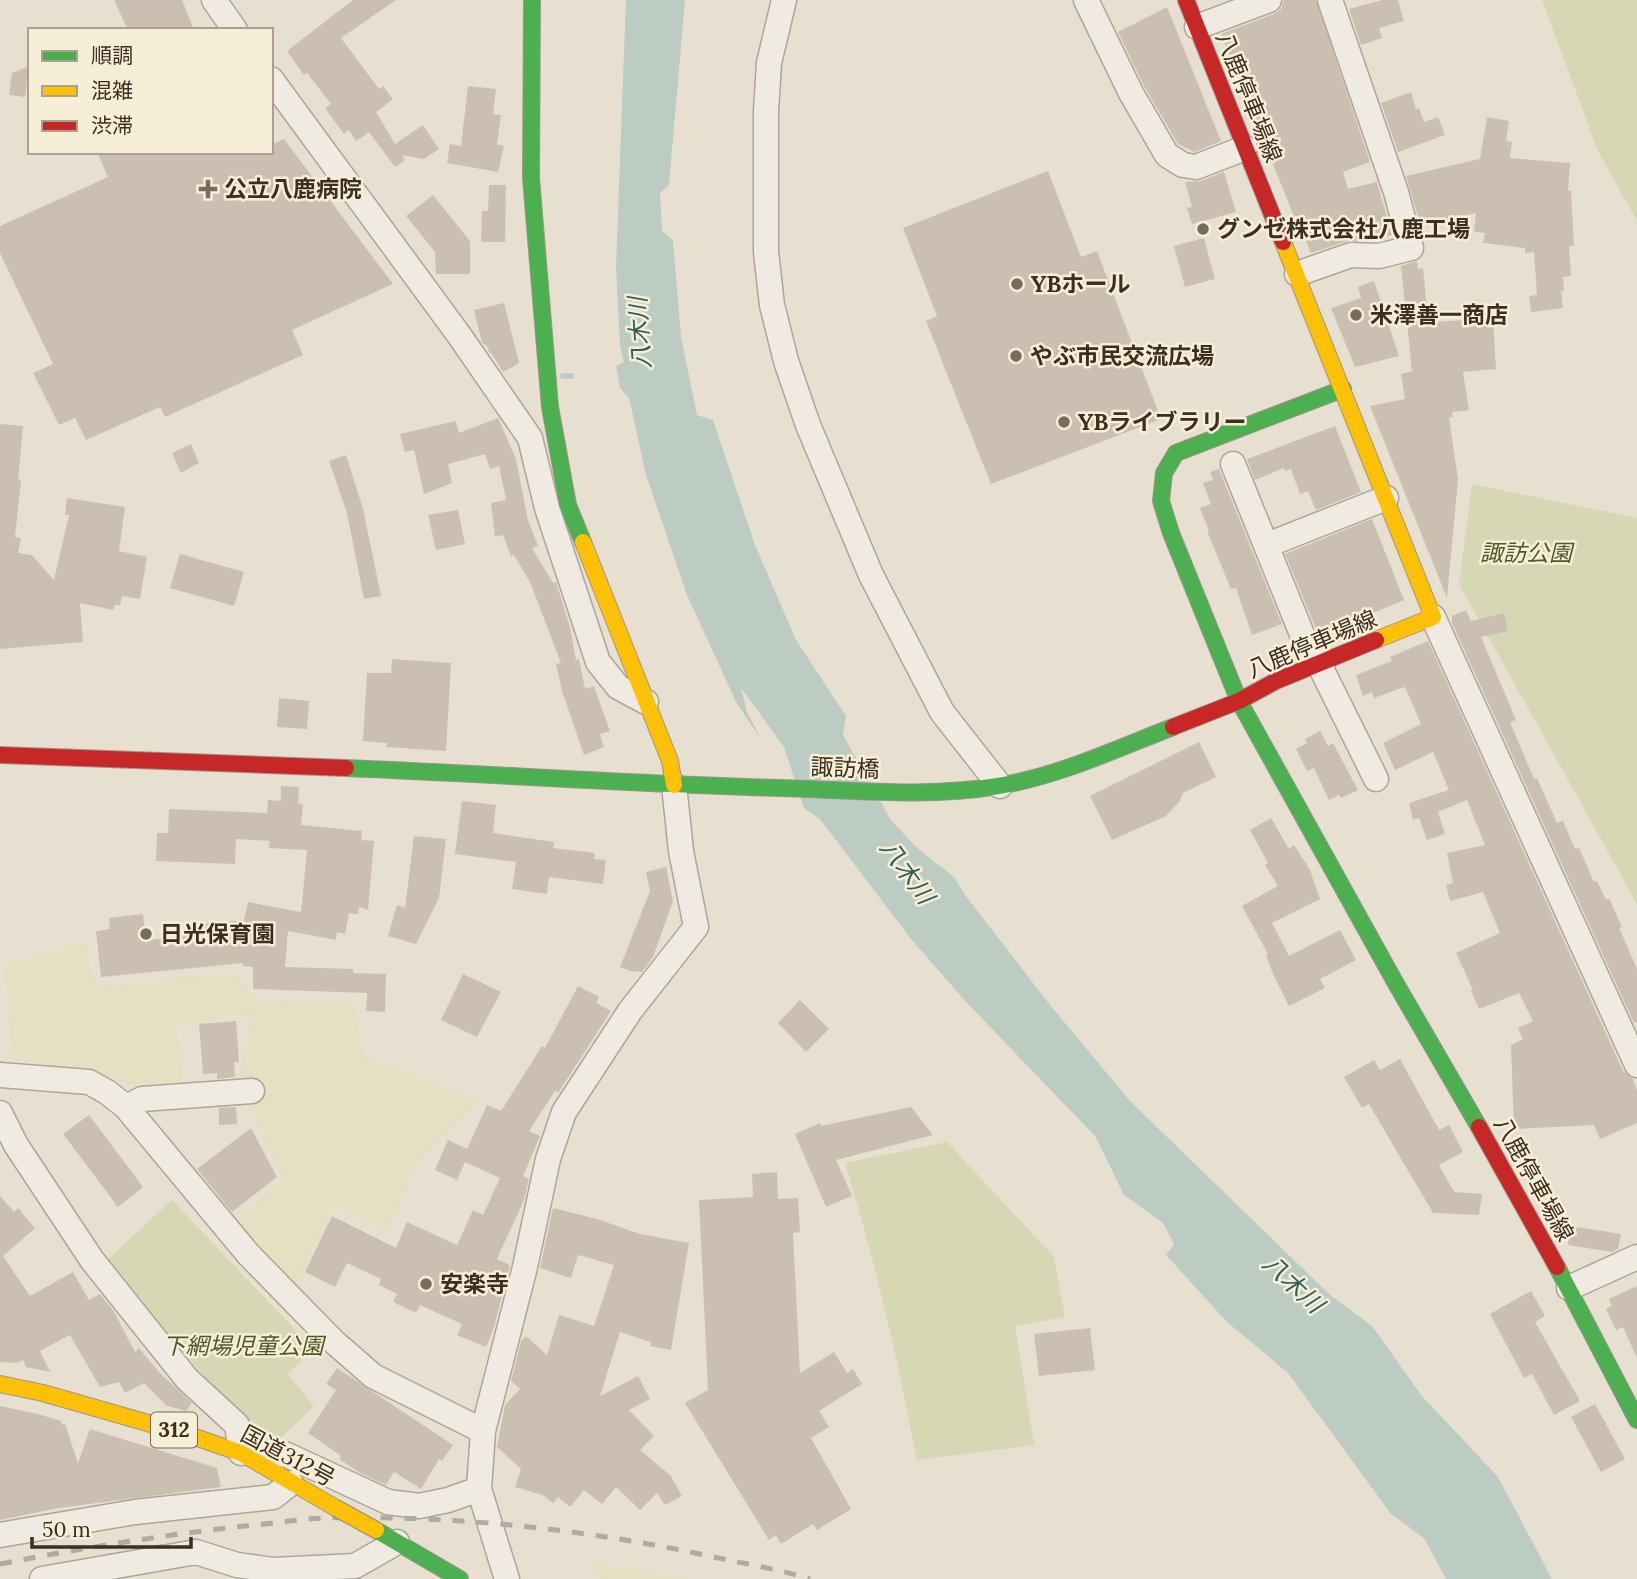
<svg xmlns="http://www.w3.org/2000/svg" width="1637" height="1579" font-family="Lora,'Noto Sans JP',serif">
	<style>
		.farmland { fill: #e6dfc2 }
		.green { fill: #d6d7b3 }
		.water { fill: #bcccc2 }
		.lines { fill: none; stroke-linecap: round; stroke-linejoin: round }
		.stream { stroke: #bcccc2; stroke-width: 6 }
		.building { fill: #cbbfb2 }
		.street-casing { stroke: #ada599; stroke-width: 27 }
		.fast-casing { stroke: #9c958a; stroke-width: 18 }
		.slow-casing { stroke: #9c958a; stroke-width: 18 }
		.jam-casing { stroke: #9c958a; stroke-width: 18 }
		.street { stroke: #efebe3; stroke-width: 24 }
		.fast { stroke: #4caf50; stroke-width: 16 }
		.slow { stroke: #ffc107; stroke-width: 16 }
		.jam { stroke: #c62828; stroke-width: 16 }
		.rail { stroke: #afaaa2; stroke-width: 5; stroke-dasharray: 12 12; stroke-linecap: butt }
		.slow-bridge-casing { stroke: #928b80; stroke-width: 18; stroke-linecap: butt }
		.slow-bridge { stroke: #ffc107; stroke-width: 16 }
		.poi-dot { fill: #786c5e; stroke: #f7eed8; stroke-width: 2.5 }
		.labels { text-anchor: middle; stroke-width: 5; stroke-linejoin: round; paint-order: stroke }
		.shield { fill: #f7eed8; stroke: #756857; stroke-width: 2 }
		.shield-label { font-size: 21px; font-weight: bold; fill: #3d2e20 }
		.street-label { font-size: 23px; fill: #3d2e20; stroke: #f7eed8 }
		.poi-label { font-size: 23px; font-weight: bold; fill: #3d2e20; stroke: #f7eed8; text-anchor: start }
		.park-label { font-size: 23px; font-style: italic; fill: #4d5a26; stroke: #f7eed8 }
		.water-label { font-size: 24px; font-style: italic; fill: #2f5d5a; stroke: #f7eed8 }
	</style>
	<rect width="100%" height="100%" fill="#e7e0d1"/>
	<path class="farmland" d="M85,943l12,45 134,-15 28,29 94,2 11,53 115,43 -59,58 -34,74 -53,-25 -39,81 -60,-68 51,-39 -47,-99 15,-69 -76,12 6,60h-54l-28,-13 -88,-12 -9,-94z
		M588,1562l104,17h-91z"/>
	<path class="green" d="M1542,0h95v221l-39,-70z
		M1472,484l165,34v386l-178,-320z
		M947,1142l107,115 11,60 -50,9 19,119 -117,15c-19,-100 -42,-199 -72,-297z
		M172,1200l141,149 -25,25 26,33 -47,43 -161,-189z"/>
	<path class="water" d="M626,0h59l-16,185 -9,8 2,38 11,9 8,97 16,78 16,5 42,125 41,95 50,76 -3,19 48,85 24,26 40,32 10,17 85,110 80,96 200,194 42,31 49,69 77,82 54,102h-106l-22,-41 -33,-24 -103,-141 -61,-51 -61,-67 8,-11 -11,-21 -39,-28 -29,-59 -127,-132 -57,-65 -91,-120 -16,-11 -20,-61 -43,-59 6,24 15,29 -26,-39 -49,-107 -41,-120 -17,-77 -9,-10 -4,-22 8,-4 -4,-17 -4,-78z"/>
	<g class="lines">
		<path class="stream" d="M563,376h8"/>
	</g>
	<path class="building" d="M114,0h68l12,30h-66z
		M353,0h43l-55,38 38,51 4,-3 10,13 -17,13 19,32 28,-19 16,24 -15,10 -22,-4 3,5 -10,7 -26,-35 -13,9 -7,-11 -5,4 -19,-26 6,-4 -24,-31 -3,2 -17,-24z
		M1284,0h32l54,162 -27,10 5,17 29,-7 15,53 -25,6h-20l-36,12 -10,-25 -2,1 -78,-195 53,-20 7,-5z
		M1382,0h16l6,21 -25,7 3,10 -21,7 -12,-36z
		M1167,7l54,134 -27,11 -16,-8 -34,-58 -26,-54z
		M29,66l-4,31 -16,-2 3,-22z
		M468,86l28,3 -3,25 8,1 -4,29 7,2 -6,26 -51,-9 3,-19 11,2z
		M1411,92l5,17 3,-1 5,14 14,-5 7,18 -47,17 -17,-49z
		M1487,117l22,4 -3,20 6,1 -2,16 60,5 -2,28h3l3,55h-5l2,30 -8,1 1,14h-3l2,17 -32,4 -2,-16 8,-1 -3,-43 -9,1v-5l-42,-5 2,-10 -11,-1 2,-19 -55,14 -15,-51 74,-17z
		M284,139l109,145 -101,46 11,25 -138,62 -5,-10 -74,33 -11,-22 -16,7 -26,-52 20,-9 -53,-111v-27l108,-49 -11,-25h174v-7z
		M1048,171l33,86 16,-6 64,168 -170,65 -65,-163 11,-5 -34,-88z
		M1224,172l12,40 -44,12 -5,-16 5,-1 -7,-25 16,-1z
		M489,185h17l-1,57h-24l1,-31h6z
		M433,195l37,46v33h-34l-1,-22 -29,-36z
		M1204,238l11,41 -30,8 -11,-41z
		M1417,261l1,8 5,-1 5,51 4,-1 1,4 60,-4 3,51 -33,3 6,38 -17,2 1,5 -4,1 9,61 -11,119 -77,-192 35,-7 -4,-25 11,-3 -11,-105z
		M1374,281l25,75 -44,11 -24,-59 30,-10 -3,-11z
		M504,303l15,60 -16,9 -11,-18 -3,-2 -2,-6 -5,-3 -8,-33z
		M498,418l18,41 12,61 10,26 -6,2 21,35 3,-1 14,45 6,33 3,-1 6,30 9,-3 16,45 -10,3 4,13 -20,8 -22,-64 -6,-27 5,-1 -31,-81 -16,-27 -3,1 -8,-21 -8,2 -4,-34 15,-3 -7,-34 -9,3 -5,-15 -37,10 4,19 -28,11 -10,-44 -9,2 -5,-18 56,-13 3,12z
		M0,424l23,2 -5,55 3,-1 -6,57 6,1 -3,15 14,2 22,25 15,-65h-4l2,-17 58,9 -6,44 28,6 -7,42 -18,-3 -2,9h-5l-2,5 -33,-7 3,39 -83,7z
		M1335,426l26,66 -45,18 -8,-19 -8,3 -9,-25 -6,2 -1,-3 -29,12 -8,-21z
		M191,444l8,19 -18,10 -9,-20z
		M346,455l17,54 18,87 -17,3 -17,-86 -18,-52z
		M1219,469l63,155 -30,11 -16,-47 -5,1 -24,-58h2l-9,-23 11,-4 -8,-21 10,-3 -3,-8z
		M458,510l7,34 -29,6 -8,-35z
		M1372,519l32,81 -85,36 -34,-82z
		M180,554l64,18 -10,34 -64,-18z
		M1466,610l5,11 33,-8 4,18 -27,6 35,83 -6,2 24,57 3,-1 20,45 6,-2 12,28 4,-1 15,34 3,-1 9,19 3,-2 13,29 -3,1 18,41v53l-3,1 -182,-400v-7z
		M1428,641l195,430 9,7 5,12v33l-37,16 -6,-14 -80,4 -3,-84 12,-6 -5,-11 15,-7 -14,-28 -40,16 -8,-19h2l-17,-37 44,-20 -17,-41 -33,9 -4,-16 7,-2 -6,-30 38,-8 -18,-45 -29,12 7,22 -18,6 -8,-22 -6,2 -4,-17 40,-13 -16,-38 -38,18 -12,-27 38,-19 -15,-35 -2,-2 -30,11 -2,-6 -9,4 -7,-21 36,-14 -2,-4z
		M392,659l59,4 -5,88 -60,-4 1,-4 -24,-2 4,-68h24z
		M279,698l30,3 -2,28 -30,-2z
		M1320,731l8,15 5,-3 25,47 -17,8 -2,-3 -10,5 -15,-32 -7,3 -11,-22 11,-6 -2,-4z
		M1199,742l17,35 -33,16 -3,8 -14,15 -54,24 -22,-44z
		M281,786l18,1 -1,17h5l-2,21 61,6 -1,9 13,1 -6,69 -9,-3 -1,7 -9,-1 -4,21 -8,-2 -1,8 -48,-9 -3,36 68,2v4l33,1 -1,38 -19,-1 1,-18 -114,-4v-22l-10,-1v-3l-142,14 -5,-46 14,-2 -1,-11 34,-4 3,26 55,-5 -1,-11 44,-4 4,-18 53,10 6,-62 -38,-2 1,-7 -34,-2 -1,25 -79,-3 1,-28h11l1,-24 98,4 1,-13 13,1z
		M462,801l34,4 -3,28 61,9 -1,6 42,5 -1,6 12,1 -3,24 -54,-7 -2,17 -35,-5 4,-27 -61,-8z
		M1271,818l18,31 5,-4 16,25 10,29 -48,24 17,33 51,-26 16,30 -36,19 5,9 -36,18 -16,-32 -7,-19 2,-1 -26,-48 36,-20 -13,-21 3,-2 -18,-33z
		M414,836l32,3 -7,59 -23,46 -28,-8 9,-31 8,3z
		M666,867l7,34 -20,56 -11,15 -12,-1 -10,-4 30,-76 -4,-19z
		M463,974l38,18 -24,45 -36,-17z
		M578,986l21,11 -3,6 15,8 -53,82 -3,-2 -26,40 11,5 -17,40 6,3 -5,21 -27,59 13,6 -16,62 -8,20 -29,-12 5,-11 -42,-19 -4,8 -23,-11 4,-8 -18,-9 2,-6 -34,-16 -12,24 -30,-15 27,-56 64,32 11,-26 50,23 16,-35 10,5 17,-37 -35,-16 -8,18 -22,-10 13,-30 19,9 20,-44 14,6 41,-65 3,2z
		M800,1000l29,29 -23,23 -28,-29z
		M236,1021l3,41h-5l1,15 -18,2v-6l-14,1 -4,-50z
		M1400,1059l39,71 10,-5 14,27 -24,13 15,27 28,2 -3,21 -46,-2 -64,-109 -7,4 -18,-31 30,-17 6,10z
		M236,1107l1,17 -18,1v-17z
		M911,1107l22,28 -97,25 16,36 -26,11 -31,-73 25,-11 1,3z
		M89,1115l54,72 -25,20 -55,-73z
		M251,1128l26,49 -45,35 -35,-43z
		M777,1172l1,27 20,-1 2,34 -7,1 7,140 34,-21 13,21 6,-4 9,15 -43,27 10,16 -18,11 40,71 -34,21 -4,-6 -32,20 -5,-9 -7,5 -84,-137 23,-13 -9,-190 54,-3 -1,-23z
		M0,1196l14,16 4,-4 17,20 -32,28 27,40 43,-24 16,28 11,-6 13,16 22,42 4,-4 20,24 33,31 -6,8 -19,-5 -23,-23 -19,10 -6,-11 -19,5 -30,-52 -30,16 10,21 -24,-5 -3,-7 -6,3 -17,-1z
		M553,1208l44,11 43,15 49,9 -18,107 -21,-4 1,-4 -31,-10 -20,64 38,-20 12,23 -21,11 25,26 -14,14 31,26 11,20 -17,9 -8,-12 -17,17 -24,-23 -14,17 -18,-14 -14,17 -12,-10 -5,6 -10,-8 -28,-8 6,-18 -24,-22 8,-42 15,-16 -9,-8 10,-40 5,-5 21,19 12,-40 35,11 20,-61 -36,-10 -7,23 -31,-10z
		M1570,1226l51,8 -3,15 -6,3 -44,-7z
		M1637,1286v72l-14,-31 -7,3 -10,-21 6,-3 -3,-7z
		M1531,1291l14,25 -10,6 45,79 -26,14 -22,-41 -8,4 -34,-64z
		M1090,1328l5,42 -56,6 -5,-42z
		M337,1368l116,77 -11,16 -3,-2 -18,30 -27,-17 -8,13 -26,-12 -21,-14 2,-3 -33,-23 28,-43 -10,-6z
		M1595,1404l30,55 -24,13 -30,-55z
		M0,1406l38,8 23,7 1,4 3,-1 13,39 12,-34 127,39 4,19 -162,21 -59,12z"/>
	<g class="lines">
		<defs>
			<path id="street" d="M214,0l21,30
				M784,0l-15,63 -3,48v141l6,53 14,56 22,64 63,150 71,137 58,74
				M1086,0l45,93 36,62 16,10 13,2 49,-19
				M1197,27l72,-27
				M271,79l188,256 71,103 17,70 51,154 20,25 28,15
				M1297,274l54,-19 28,1 32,-8 -15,-56 -66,-192
				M1233,464l75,185 11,15 57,115
				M1267,545l119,-47
				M1433,617l204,448
				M0,1075l89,7 18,10 19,15 123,148 84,86 40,35 110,55
				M126,1107l16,-8 110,-8
				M0,1113l16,32 76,115 95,119 50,46 4,28
				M1569,1288l68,-31
				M248,1451l39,4 101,47 31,4 29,-6 31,-11
				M0,1535l135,-23 138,-15 18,-14
				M42,1579l154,-27 41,13 36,5 82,-4 42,-24
				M507,1579l-28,-90 4,-58 42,-164 23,-108 16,-47 66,-101 66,-84 -15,-76 -7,-66"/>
			<path id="fast" d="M532,0l-1,178 19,229 18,98 15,37
				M1343,389l-167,64 -12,20 -3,28 10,32 68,168 156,281 84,145
				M346,768c145,6 289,16 435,20 72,2 145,10 217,-2 61,-10 118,-37 175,-59
				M1557,1267l80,153
				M376,1530l84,49"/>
			<path id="slow" d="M1283,242l150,375 -57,23
				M583,542l87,219 4,24
				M0,1384l43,9 143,41 55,19 95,55"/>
			<path id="jam" d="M1186,0l97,242
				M1173,727l66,-26 37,-20 100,-41
				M0,755l346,13
				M1479,1127l78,140"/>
		</defs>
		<use href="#street" class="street-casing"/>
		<use href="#fast" class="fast-casing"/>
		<use href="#slow" class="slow-casing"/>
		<use href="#jam" class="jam-casing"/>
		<use href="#street" class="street"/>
		<use href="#fast" class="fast"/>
		<use href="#slow" class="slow"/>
		<use href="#jam" class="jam"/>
		<path class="rail" d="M0,1564c82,-16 163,-29 245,-38 26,-2 53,-7 79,-8 134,-3 269,12 399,41 29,6 59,11 87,20"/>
		<defs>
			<path id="slow-bridge" d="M336,1508l40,22"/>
		</defs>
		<use href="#slow-bridge" class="slow-bridge-casing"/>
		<use href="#slow-bridge" class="slow-bridge"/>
	</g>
	<g class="poi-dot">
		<path d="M204.5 178.5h7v7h7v7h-7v7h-7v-7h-7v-7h7z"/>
		<circle cx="1203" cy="229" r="7"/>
		<circle cx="1017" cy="284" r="7"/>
		<circle cx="1356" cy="315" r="7"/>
		<circle cx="1016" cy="356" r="7"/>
		<circle cx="1064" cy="422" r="7"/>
		<circle cx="146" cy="934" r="7"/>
		<circle cx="426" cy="1284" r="7"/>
	</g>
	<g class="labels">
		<rect class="shield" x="151" y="1412.5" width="46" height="35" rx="5"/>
		<g class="shield-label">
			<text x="174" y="1437">312</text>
		</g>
		<g class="street-label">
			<text transform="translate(1249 97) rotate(68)" y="8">八鹿停車場線</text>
			<text transform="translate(1312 644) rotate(-23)" y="8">八鹿停車場線</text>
			<text transform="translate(845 768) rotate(2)" y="8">諏訪橋</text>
			<text transform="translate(1534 1179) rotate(61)" y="8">八鹿停車場線</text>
			<text transform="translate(288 1456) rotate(28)" y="8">国道312号</text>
		</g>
		<g class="poi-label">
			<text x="224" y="197">公立八鹿病院</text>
			<text x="1217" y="237">グンゼ株式会社八鹿工場</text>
			<text x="1031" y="292">YBホール</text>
			<text x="1370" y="323">米澤善一商店</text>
			<text x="1030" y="364">やぶ市民交流広場</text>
			<text x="1078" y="430">YBライブラリー</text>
			<text x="160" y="942">日光保育園</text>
			<text x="440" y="1292">安楽寺</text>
		</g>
		<g class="park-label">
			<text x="1526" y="561">諏訪公園</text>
			<text x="243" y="1354">下網場児童公園</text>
		</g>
		<g class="water-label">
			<text transform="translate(640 333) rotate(-94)" y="8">八木川</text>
			<text transform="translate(907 872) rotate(54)" y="8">八木川</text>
			<text transform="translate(1293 1284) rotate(43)" y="8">八木川</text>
		</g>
	</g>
	<rect x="28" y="28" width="245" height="126" fill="#f7eed8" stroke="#ada18e" stroke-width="2"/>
	<rect x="42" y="51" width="35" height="10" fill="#4caf50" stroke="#ada18e" stroke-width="2"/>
	<text x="91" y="63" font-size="21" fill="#3d2e20">順調</text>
	<rect x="42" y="86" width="35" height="10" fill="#ffc107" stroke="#ada18e" stroke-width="2"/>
	<text x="91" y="98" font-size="21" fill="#3d2e20">混雑</text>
	<rect x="42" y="121" width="35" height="10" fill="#c62828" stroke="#ada18e" stroke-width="2"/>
	<text x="91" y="133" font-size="21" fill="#3d2e20">渋滞</text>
	<path d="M32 1537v10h159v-10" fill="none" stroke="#3d2e20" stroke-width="3.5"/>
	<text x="42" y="1537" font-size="21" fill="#3d2e20" stroke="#f7eed8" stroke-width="5" paint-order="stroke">50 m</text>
</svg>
